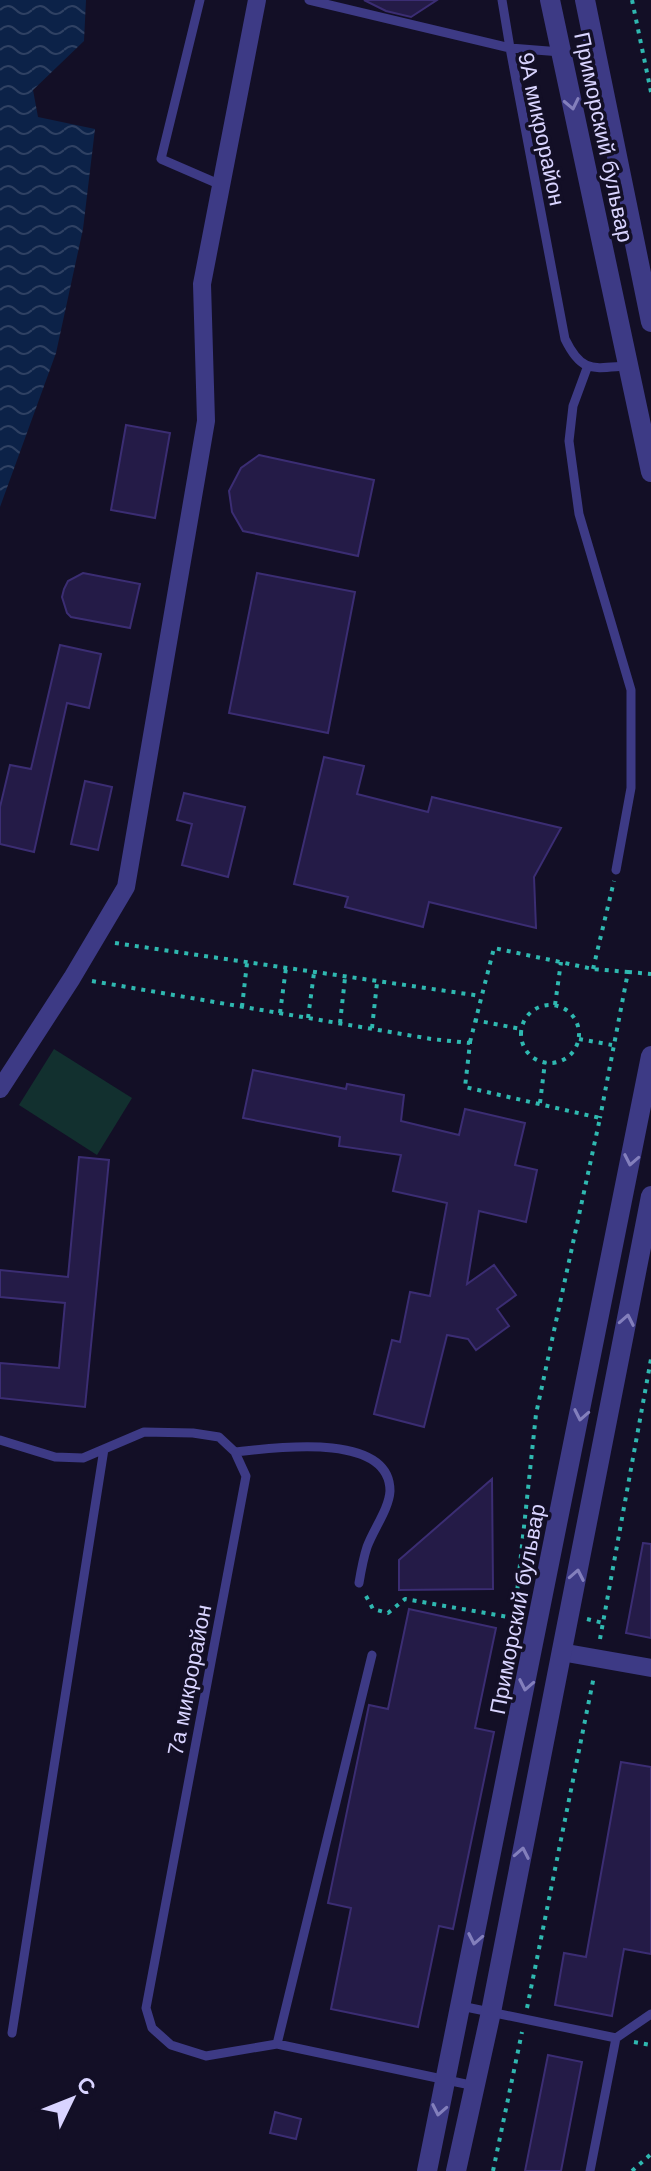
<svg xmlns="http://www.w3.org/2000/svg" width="651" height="2171" font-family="Helvetica,sans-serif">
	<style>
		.pitch { fill: #12302f }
		.water { fill: url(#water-waves) }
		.building { fill: #241b47; stroke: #3b2d73; stroke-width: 2 }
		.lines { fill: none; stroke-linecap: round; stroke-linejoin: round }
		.path { stroke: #2fb8b0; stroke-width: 4; stroke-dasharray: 4 6; stroke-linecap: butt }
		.service { stroke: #3d3a85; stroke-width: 9 }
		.minor { stroke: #3d3a85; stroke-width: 18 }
		.tertiary { stroke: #3d3a85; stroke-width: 20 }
		.oneway { stroke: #837fbc }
		.labels { text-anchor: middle; stroke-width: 7; stroke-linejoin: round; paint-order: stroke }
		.street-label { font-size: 22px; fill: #d9d4ff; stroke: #130f26 }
	</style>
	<defs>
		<pattern id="water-waves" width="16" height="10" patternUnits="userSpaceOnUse" patternTransform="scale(2)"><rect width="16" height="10" fill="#0c2248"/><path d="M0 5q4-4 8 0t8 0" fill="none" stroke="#2f4163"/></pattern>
	</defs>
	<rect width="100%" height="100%" fill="#130f26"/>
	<path class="pitch" d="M54,1049l78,49 -35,57 -78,-50z"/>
	<path class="water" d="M0,0h86l-2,41 -51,49 5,27 57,12 -12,100 -27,124 -56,154z"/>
	<path class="building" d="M364,0h73l-26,17 -25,-6z
		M126,425l44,8 -15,85 -44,-8z
		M259,455l115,25 -16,76 -115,-25 -11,-19 -3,-21 12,-23z
		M83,573l57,11 -10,44 -59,-11 -4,-4 -5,-16 2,-8 4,-8z
		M257,573l98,19 -27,141 -99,-20z
		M60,645l41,9 -12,54 -22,-5 -33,149 -34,-8v-37l10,-42 21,4z
		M324,757l40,9 -7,28 71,18 4,-15 129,31 -27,49 2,51 -107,-26 -6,25 -78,-20 3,-10 -54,-13z
		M85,781l27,6 -14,63 -27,-6z
		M184,793l61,14 -17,70 -46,-12 10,-41 -15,-4z
		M253,1070l93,19 1,-5 57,11 -3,26 58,14 6,-26 60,14 -10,42 22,5 -11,52 -47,-11 -12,73 27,-19 22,30 -19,14 12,17 -33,24 -8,-11 -21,-4 -23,92 -50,-13 18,-74 8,2 10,-50 20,4 17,-93 -54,-12 8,-36 -62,-9 1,-9 -97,-19z
		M79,1157l30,3 -24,247 -85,-9v-35l59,5 6,-65 -65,-6v-27l68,7z
		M492,1479l1,110 -94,1v-30z
		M643,1543l8,1v94l-25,-5z
		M409,1609l87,19 -21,100 19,4 -41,197 -14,-3 -21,101 -87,-18 20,-101 -23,-5 41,-198 19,4z
		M621,1762l30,5v187l-27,-5 -12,67 -57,-11 9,-52 22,4z
		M548,2055l34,7 -21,109h-36z
		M275,2112l26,7 -5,20 -26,-6z"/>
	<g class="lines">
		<path class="path" d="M632,0l19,92
			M115,943l366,53
			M593,969l21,-88
			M628,972l23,2
			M92,981l339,58 39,4 -5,44 135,31 -64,296 -23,216
			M521 1034a29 29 0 1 1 58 0a29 29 0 1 1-58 0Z
			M555,1005l6,-43
			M242,1007l5,-44
			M280,1013l6,-45
			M308,1018l6,-45
			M474,1020l47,9
			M340,1023l5,-45
			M372,1028l5,-45
			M579,1039l33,6
			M470,1042l24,-94 99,21 35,3 -28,146
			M540,1103l5,-41
			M366,1596l7,13 15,4 17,-14 109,19
			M587,1619l16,4
			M600,1639l51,-280
			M527,2008l67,-332
			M634,2042l17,3
			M493,2171l29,-139
			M632,2171l19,-17"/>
		<path class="service" d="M200,0l-39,159 60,26
			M309,0l201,48 55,291c17,35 28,29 63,27
			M502,0l8,48 51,4
			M587,368l-14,38 -4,35 10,73 52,176v98l-15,82
			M0,1440l55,17 28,1 61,-26 49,1 26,4 16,15 11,24 -100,532 6,20 19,17 35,11 71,-12 198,42
			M235,1452c37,-4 155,-21 155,39 -1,18 -17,39 -23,56 -4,12 -6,24 -8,36
			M461,2006l155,32 -26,133
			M12,2033l92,-584
			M616,2038l35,-24
			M277,2044l95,-389"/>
		<path class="minor" d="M0,1089l72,-111 54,-91 80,-466 -4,-137 55,-284
			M561,1652l90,16"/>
		<path class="tertiary" d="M550,0l101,472
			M585,0l66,322
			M427,2171l224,-1115
			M456,2171l35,-159 160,-816"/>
	</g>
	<defs><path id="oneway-chevron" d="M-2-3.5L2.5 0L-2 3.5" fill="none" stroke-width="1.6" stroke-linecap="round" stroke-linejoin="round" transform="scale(2)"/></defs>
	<g class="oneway">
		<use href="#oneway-chevron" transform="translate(572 104) rotate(78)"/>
		<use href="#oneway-chevron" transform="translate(631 1160) rotate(101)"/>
		<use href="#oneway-chevron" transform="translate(627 1320) rotate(-79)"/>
		<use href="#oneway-chevron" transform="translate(581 1415) rotate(101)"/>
		<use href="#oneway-chevron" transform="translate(577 1575) rotate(-79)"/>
		<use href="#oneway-chevron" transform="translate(526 1685) rotate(101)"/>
		<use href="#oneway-chevron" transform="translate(522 1853) rotate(-79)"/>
		<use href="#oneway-chevron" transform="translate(475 1939) rotate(101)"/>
		<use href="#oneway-chevron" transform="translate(439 2110) rotate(101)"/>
	</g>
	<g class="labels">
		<g class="street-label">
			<text transform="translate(542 129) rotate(78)" y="8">9А микрорайон</text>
			<text transform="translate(604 137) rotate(78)" y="8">Приморский бульвар</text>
			<text transform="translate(517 1609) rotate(-79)" y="8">Приморский бульвар</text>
			<text transform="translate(189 1680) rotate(-79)" y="8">7а микрорайон</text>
		</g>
	</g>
	<g transform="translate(72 2099) rotate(47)" stroke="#130f26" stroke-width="6" paint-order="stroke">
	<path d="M0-6L14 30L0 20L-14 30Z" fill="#d9d4ff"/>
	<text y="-12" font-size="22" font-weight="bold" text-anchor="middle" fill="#d9d4ff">С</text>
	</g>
</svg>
